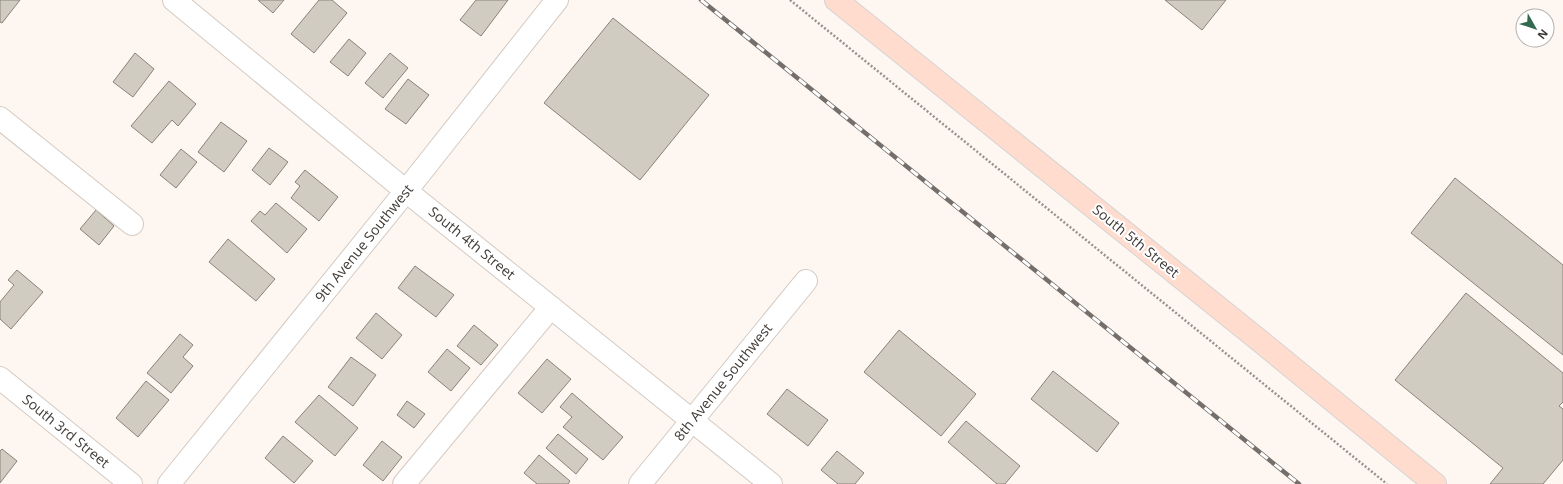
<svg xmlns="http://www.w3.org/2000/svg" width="1563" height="484" font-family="'Open Sans',sans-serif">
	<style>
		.building { fill: #d1ccc2; stroke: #88837a }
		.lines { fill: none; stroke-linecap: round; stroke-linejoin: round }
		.minor-casing { stroke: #d3cac3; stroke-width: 24 }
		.major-casing { stroke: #d5d4d3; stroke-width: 24 }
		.path { stroke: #98928e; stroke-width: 2.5; stroke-dasharray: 2 2; stroke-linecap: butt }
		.minor { stroke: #fff; stroke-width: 22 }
		.major { stroke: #ffdcce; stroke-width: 22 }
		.rail-casing { stroke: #746f6b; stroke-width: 4.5 }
		.rail { stroke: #fff; stroke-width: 3; stroke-dasharray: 9; stroke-linecap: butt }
		.labels { text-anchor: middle; stroke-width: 4; stroke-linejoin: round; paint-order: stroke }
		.street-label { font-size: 14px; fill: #3e3a37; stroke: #fff }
	</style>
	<rect width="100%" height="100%" fill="#fef6f0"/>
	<path class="building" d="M0,0h20l-18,23 -2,-1z
		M258,0h26l-11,13z
		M319,0h13l15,13 -33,40 -23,-19z
		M476,0h32l-27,36 -21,-16z
		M1165,0h61l-24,30z
		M613,18l96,77 -69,85 -96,-77z
		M349,39l17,14 -18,23 -18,-14z
		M135,53l19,16 -21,28 -20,-15z
		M390,53l18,15 -25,30 -18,-15z
		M408,79l21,16 -23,29 -21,-15z
		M169,81l27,23 -18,22 -6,-6 -20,23 -21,-17z
		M221,122l26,19 -23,31 -26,-20z
		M269,148l19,14 -18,23 -18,-15z
		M181,149l16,13 -21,26 -16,-13z
		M305,170l33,27 -19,24 -28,-23 9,-12 -5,-4z
		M1455,178l108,87v90l-152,-122z
		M276,203l31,26 -20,24 -36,-32 9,-10 5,4z
		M96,210l18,16 -15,19 -19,-16z
		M228,239l47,40 -19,22 -47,-39z
		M415,266l39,29 -18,22 -38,-29z
		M17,270l26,22 -32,37 -11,-10v-17l14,-17 -6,-5z
		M1466,293l97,80v29l-4,4 4,3v51l-20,24h-53l13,-16 -108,-88z
		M376,313l26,22 -20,24 -26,-21z
		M474,325l24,20 -17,20 -24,-19z
		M899,330l77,64 -35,42 -77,-64z
		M180,334l13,11 -10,12 10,9 -22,27 -24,-20z
		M447,349l23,19 -19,23 -23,-19z
		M351,357l25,18 -23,31 -25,-19z
		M547,359l24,20 -29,34 -24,-20z
		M1053,371l66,52 -22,29 -66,-53z
		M146,381l23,19 -31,37 -22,-19z
		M787,389l41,31 -20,26 -41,-32z
		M572,393l51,44 -20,23 -40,-33 9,-10 -12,-10z
		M319,395l39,33 -23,28 -40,-34z
		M407,401l18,13 -11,14 -17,-13z
		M966,421l54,45 -15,18h-8l-49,-42z
		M558,434l30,25 -12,15 -30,-26z
		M283,436l30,25 -19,22 -29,-25z
		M382,441l20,16 -19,24 -20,-16z
		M2,449l15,12 -17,22v-32z
		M837,451l27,22 -9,11h-17l-17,-14z
		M539,455l31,26 -2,3h-31l-13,-11z"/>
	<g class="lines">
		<defs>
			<path id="minor" d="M174,0l232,191 365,293
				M0,118l132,106
				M0,378l131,106
				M169,484l237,-293 151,-191
				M404,484l147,-177
				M640,484l166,-203"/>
			<path id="major" d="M836,0l424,341 175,143"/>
		</defs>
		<use href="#minor" class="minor-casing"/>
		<use href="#major" class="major-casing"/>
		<path class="path" d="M790,0l597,484"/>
		<use href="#minor" class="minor"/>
		<use href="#major" class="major"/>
		<defs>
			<path id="rail" d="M701,0l598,484"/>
		</defs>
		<use href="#rail" class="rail-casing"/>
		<use href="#rail" class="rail"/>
	</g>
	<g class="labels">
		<g class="street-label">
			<text transform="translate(1136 241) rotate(39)" y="5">South 5th Street</text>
			<text transform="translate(364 243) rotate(-51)" y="5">9th Avenue Southwest</text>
			<text transform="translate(472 243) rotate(39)" y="5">South 4th Street</text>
			<text transform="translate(723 382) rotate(-51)" y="5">8th Avenue Southwest</text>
			<text transform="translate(66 431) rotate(39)" y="5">South 3rd Street</text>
		</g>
	</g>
	<g transform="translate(1535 28) rotate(129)"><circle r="19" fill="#ffffff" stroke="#b2b0af"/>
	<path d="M0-3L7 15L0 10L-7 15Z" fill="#33694f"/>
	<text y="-6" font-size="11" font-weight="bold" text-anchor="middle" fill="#3e3a37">N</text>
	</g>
</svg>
